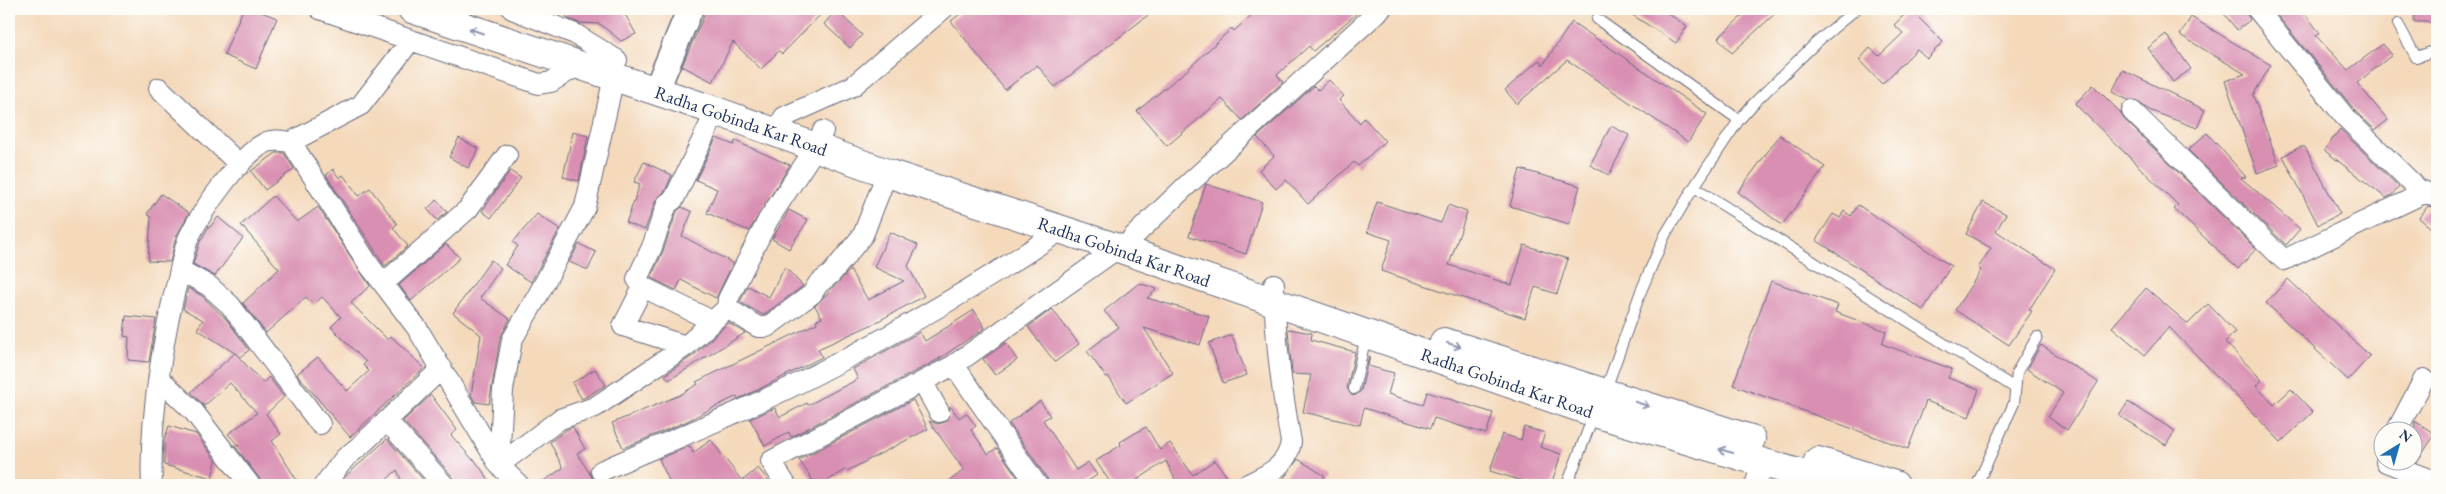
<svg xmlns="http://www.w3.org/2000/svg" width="2446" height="494" font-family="'EB Garamond',serif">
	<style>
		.building { fill: #d98fb2 }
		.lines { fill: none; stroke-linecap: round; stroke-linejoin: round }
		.service-casing { stroke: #676a7f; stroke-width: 12 }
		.minor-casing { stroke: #676a7f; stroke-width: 22 }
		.tertiary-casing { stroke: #676a7f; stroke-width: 28 }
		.primary-casing { stroke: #676a7f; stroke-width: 30 }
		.service { stroke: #fff; stroke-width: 10 }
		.minor { stroke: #fff; stroke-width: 20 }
		.tertiary { stroke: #fff; stroke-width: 25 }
		.primary { stroke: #fff; stroke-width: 28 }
		.oneway { stroke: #8d97ae }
		.labels { text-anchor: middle; stroke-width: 4; stroke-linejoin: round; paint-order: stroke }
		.street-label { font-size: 18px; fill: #1b2f5e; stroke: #fdfcf7 }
	</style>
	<rect width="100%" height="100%" fill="#fdfcf7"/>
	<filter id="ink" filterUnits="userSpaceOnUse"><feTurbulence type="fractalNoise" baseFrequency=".02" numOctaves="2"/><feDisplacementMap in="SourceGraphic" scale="10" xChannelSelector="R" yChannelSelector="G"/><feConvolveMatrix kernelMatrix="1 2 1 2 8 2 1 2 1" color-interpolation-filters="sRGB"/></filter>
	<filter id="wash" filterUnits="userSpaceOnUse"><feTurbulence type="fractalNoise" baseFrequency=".0096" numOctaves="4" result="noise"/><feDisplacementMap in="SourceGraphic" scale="20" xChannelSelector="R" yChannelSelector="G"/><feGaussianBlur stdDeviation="1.12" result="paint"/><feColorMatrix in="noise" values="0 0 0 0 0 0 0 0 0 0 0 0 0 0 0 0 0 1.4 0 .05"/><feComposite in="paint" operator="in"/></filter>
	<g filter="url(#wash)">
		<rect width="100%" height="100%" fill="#f4d9bb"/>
		<g id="blocks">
			<path class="building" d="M243,9h10l24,9 -21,51 -32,-14z
				M563,9h59l14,25 -15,7 -21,-17 -21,-1 -12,-5z
				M707,9h119l-44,45 -3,-3 -18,18 -28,-27 -20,40 -31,-16z
				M967,9h189l-101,78 -18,-22 -32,25 -54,-69z
				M1258,9h104l-49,42 -4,-5 -32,29 6,7 -41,38 -20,-21 -55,47 -30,-35 49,-40 46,-43 2,3z
				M1623,9h38l26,17 -11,17z
				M1750,9h30l-48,44 -14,-15z
				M1910,9l33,33 -16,16 -10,-9 -35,35 -23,-24 11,-12 9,8 24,-23 -9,-8z
				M2220,9h25l5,11 -13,10z
				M2272,9h29l19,24 -4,3 32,34 35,-26 9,11 -35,28 31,37 -13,10 -21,-21z
				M2414,9h23v13h-23z
				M836,10l26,25 -12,13 -26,-24z
				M2191,17l80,48 -18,30 26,70 -22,8 -32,-92 20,-7 -65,-39z
				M1572,22l135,92 -19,28 -121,-82 -50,44 -12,-14 34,-30 4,5z
				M2166,34l25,35 -18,13 -25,-34z
				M2123,70l82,40 -8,18 -48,-18 -14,-10h-7l-16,-8z
				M1329,80l15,16 -5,4 21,23 4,-5 21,23 -27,25 -4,-4 -46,42 -22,-24 -10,9 -17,-19 15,-14 -17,-19 57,-51 4,4z
				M2093,85l27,27 4,7 132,130 -18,20 -64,-60 4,-4 -103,-101z
				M1611,126l18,9 -20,40 -19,-10z
				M2340,129l59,58 -7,8 -6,3 -62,-48z
				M573,132l15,4 -9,45 -16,-4z
				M2207,133l39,44 -5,1 59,51 -14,16 -98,-95z
				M1780,135l45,32 -43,58 -44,-33z
				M459,138l20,11 -11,19 -19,-11z
				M716,138l18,7 1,-4 55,24 -41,66 -42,-18 10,-24 -21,-9z
				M2300,147h5l35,67 -22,11 -35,-69z
				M276,153h8l10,16 -29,21 -14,-19z
				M644,162l28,13 -7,16 -9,9 -11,30 -19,-7 14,-39 -6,-2z
				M333,169l6,9 4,-3 16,21 11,-8 27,36 -4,4 15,18 -23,20 -59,-91z
				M1520,169l60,17 -11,38 -59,-18z
				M510,171l11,7 -30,40 -9,-7z
				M1206,184l56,18 -16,52 -57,-18z
				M161,194l28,19 -13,24 -6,25 -22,-1 3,-44 -4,-3z
				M273,196l24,26 21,-15 52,79 -19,17 37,37 3,-4 33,32 -74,69 -53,-63 21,-17 29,34 22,-20 -6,-6 3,-3 -35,-35 10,-10 -19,-20 -9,8 -7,-8 -40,36 -23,-30 36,-34 -38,-44z
				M437,200l10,12 -10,8 -10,-11z
				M1377,202l64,21 7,-18 19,7 -18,53 63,20 12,-40 44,14 -11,35 -22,-7 -10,31 -144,-47 10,-31 -24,-8z
				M1983,202l23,12 -10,17 59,38 -26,41 3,1 -23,34 -54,-35 26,-40 -3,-2 13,-20 -25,-14z
				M1858,205l93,61 -28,44 -107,-70 17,-26 7,4 4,-7 7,5z
				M2428,206l9,2v25l-18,-15z
				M682,207l10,5 -10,24 51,27 -17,35 -35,-18 -5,10 -25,-12 12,-27 14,-40z
				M789,210l19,10 -19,29 -17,-10z
				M537,214l23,15 -29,53 -26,-17 13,-19 -5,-4z
				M218,217l25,21 -28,38 -22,-12 7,-22 9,-16 1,1z
				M890,232l28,13 -10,21 16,30 -51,28 -55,25 4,8 -59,30 -25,12 -1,-3 -52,26 -62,26 -11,-25 68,-28 18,-11 -2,-2 121,-59 -1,-3 6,-2 -7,-12 35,-36 18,30 36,-19 -30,-14z
				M446,244l14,14 -49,43 -12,-16z
				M579,244l17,8 -8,18 -19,-8z
				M491,260l10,8 -21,30 30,21 -10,19 -11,66 -14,-2 -4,-7 10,-60 -28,-22z
				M785,267l18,19 -40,29 -23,-13 8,-16 21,11z
				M2288,279l82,77 -22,24 -82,-77z
				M1771,281l67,24 -3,7 51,19 -4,13 70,25 -4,9 31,11 -10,28 -43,-16 -18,48 -175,-64z
				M1139,283l18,6 -10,9 62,18 -9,29 -56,-17 29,45 -47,30 -18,-27 -2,1 -19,-26 32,-24 -15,-16z
				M188,288l14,8 24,23 23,31 -8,7 -44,-28 6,-9 -20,-11z
				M2146,288l42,36 20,-20 27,28 -10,10 37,38 -6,6 18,19 17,-16 22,23 -32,30 -112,-115 -24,28 -33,-28z
				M1052,309l27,35 -24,18 -27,-35z
				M974,310l11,18 -48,32 -146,77 -2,-5 -24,14 -15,-27 25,-11 5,9 27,-14 1,2 50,-26 -5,-10 67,-37 5,9z
				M126,316l30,3 -7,43 -21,-2 1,-23 -5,-1z
				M728,323l17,10 -76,47 -4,-5 29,-20z
				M1288,329l24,4 -1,7 44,12 -8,36 5,8 4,-1 5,-4 8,-35h1l-2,10 26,7 -6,21 35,11 4,-13 66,21 -7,21 -52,-16 -4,11 -66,-21 -4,17 -57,-13 8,-37 -19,-1z
				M1232,335l15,40 -24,8 -14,-40z
				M1006,343l11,17 -22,15 -12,-16z
				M2041,345l57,37 -31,48 -19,-13 15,-24 -36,-24z
				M235,353l28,30 6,-6 15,20 -18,17 15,20 -9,7 28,44h-38l-3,-7 -25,-33 5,1 -11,-12 29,-21 -27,-30 -26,23 -13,-14z
				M595,369l11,16 -24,14 -10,-16z
				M431,395l26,35 -6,5 22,25 1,-1 15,21 -7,5h-26l-3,-8 -50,-56z
				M913,400l15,29 -81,42 -1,-2 -25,16h-5l-17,-25z
				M1040,401l10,15 -7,4 33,50 12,-8 9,13 -15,10h-33l-2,-7 -38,-55z
				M2128,402l47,29 -9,14 -47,-29z
				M950,406l9,12 7,-5 10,13 -5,4 17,24 9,-6 26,37h-79l20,-15 -35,-49 9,3 7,-2 4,-4z
				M2415,421l20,13 -18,28 -3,-2z
				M169,426l27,8 20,27 -4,17 -48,-13v-24z
				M573,427l12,22 -8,4 16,26 -9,6h-46l25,-17 -13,-26 16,-12z
				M1146,427l14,23 10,-7 23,32 22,-15 18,25h-55l-12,-24 -29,19 3,5h-28l-16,-24 25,-16 -1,-3z
				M1524,427l21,6 -5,14 21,7 -10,31h-15l-46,-14 12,-37 19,6z
				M387,439l41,46h-25l-6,-15 -16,15h-42l7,-9z
				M711,440l31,41 16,-13 14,17h-101l-12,-26 31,-13 3,7z
				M1298,459l27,17 -7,9h-39z"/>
		</g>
	</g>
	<g filter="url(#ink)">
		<use href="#blocks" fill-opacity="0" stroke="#676a7f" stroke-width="1"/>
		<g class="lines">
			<defs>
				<path id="service" d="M1597,19l142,101
					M2398,24l18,33 21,-7
					M1694,187l321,201
					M1354,389l12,-53
					M1605,392l36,-101 24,-56 29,-48 45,-67 16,-18 62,-60 39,-33
					M1567,485l27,-71
					M1977,485l37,-82 3,-31 20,-35"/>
				<path id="minor" d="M320,9l219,75 12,-2 26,-16
					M512,9l63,25 42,26
					M2257,9l88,108 73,72 17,7
					M614,77l-29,130 -47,88 -26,45 -9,50 -4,75 61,-46 35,-12 91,-61 41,-38 1,-9 40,-79 48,-73 7,-16
					M159,88l81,77
					M2132,111l152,149 140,-67
					M777,133l7,-16 69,-31 90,-77
					M291,142l70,-37 50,-65
					M1132,238l52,-50 197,-179
					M180,270l29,16 21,19 90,119
					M384,283l84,-74 39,-54
					M643,287l-6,-8 15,-32 15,-43 7,-5 42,-88
					M727,308l31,19h9l45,-33 6,-10 13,-10 32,-39 24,-62
					M686,346l-63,-20 20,-39 69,34
					M159,378l35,34 56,73
					M923,383l16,29
					M387,421l57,64
					M2396,432l28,-53
					M2386,462l51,20
					M601,471c66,-29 134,-56 198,-88 91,-46 178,-96 262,-153
					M152,485c-3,-63 11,-150 27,-211 3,-12 5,-26 10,-37 12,-25 51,-82 76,-94 7,-4 18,-2 26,-1l78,123 48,63 82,137 20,20
					M324,485l21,-27 16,-13 81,-77
					M786,485l-15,-24 183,-96
					M1037,485l-83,-120 164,-117
					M1246,485c20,-10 41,-17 45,-43 -10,-54 -16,-102 -17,-158
					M1755,485l8,-23"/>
				<path id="tertiary" d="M656,91l34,-82"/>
				<path id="primary" d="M412,9l304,102 171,62 231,75 477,165 244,72
					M1444,342l307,97
					M1818,461l77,24"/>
			</defs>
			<use href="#service" class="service-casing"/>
			<use href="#minor" class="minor-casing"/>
			<use href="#tertiary" class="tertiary-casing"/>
			<use href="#primary" class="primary-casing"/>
			<use href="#service" class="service"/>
			<use href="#minor" class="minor"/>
			<use href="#tertiary" class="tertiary"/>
			<use href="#primary" class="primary"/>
		</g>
		<defs><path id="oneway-shaft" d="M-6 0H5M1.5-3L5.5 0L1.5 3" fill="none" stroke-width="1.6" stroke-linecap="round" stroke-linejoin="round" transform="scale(1.25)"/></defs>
		<g class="oneway">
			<use href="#oneway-shaft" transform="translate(476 31) rotate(-161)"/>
			<use href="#oneway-shaft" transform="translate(1454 345) rotate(18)"/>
			<use href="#oneway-shaft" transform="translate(1642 404) rotate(18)"/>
			<use href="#oneway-shaft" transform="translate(1726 451) rotate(-164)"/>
		</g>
	</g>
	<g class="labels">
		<g class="street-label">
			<text transform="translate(741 121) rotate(19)" y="6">Radha Gobinda Kar Road</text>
			<text transform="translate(1124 252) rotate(19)" y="6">Radha Gobinda Kar Road</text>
			<text transform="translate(1507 383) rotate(19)" y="6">Radha Gobinda Kar Road</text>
		</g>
	</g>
	<rect width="2446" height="494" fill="none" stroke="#fdfcf7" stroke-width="30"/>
	<g transform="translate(2398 446) rotate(37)"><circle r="24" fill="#fdfcf7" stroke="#a3aaba"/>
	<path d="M0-4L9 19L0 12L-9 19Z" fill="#1f6fb2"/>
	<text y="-8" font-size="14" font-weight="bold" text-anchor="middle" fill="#1b2f5e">N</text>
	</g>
</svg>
